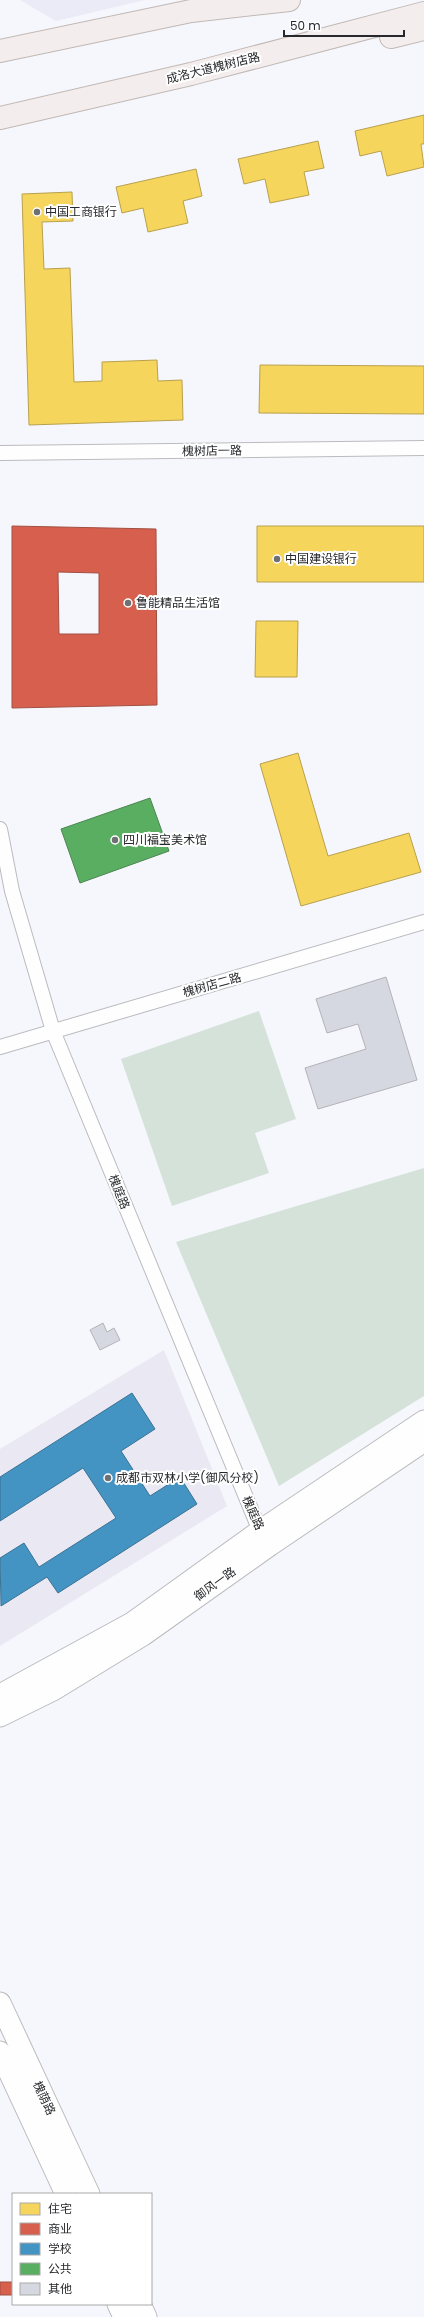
<svg xmlns="http://www.w3.org/2000/svg" width="424" height="2317" font-family="Poppins,'Noto Sans SC',sans-serif">
	<style>
		.built { fill: #eaebf6 }
		.education { fill: #e9e8f3 }
		.green { fill: #d5e2da }
		.homes { fill: #f6d55c; stroke: #b8a14d }
		.shops { fill: #d6604d; stroke: #a24f43; fill-rule: evenodd }
		.schools { fill: #4393c3; stroke: #3b7395 }
		.public { fill: #5aae61; stroke: #4b8651 }
		.building { fill: #d6d8e1; stroke: #b3b3b7 }
		.lines { fill: none; stroke-linecap: round; stroke-linejoin: round }
		.minor-casing { stroke: #bbbbbf; stroke-width: 16 }
		.secondary-casing { stroke: #bbbbbf; stroke-width: 23 }
		.primary-casing { stroke: #c1b8b5; stroke-width: 24 }
		.minor { stroke: #fefeff; stroke-width: 14 }
		.secondary { stroke: #fefeff; stroke-width: 21 }
		.primary { stroke: #f3eeed; stroke-width: 22 }
		.poi-dot { fill: #6f7074; stroke: #fff; stroke-width: 1.5 }
		.labels { text-anchor: middle; stroke-width: 4; stroke-linejoin: round; paint-order: stroke }
		.street-label { font-size: 12px; fill: #27282b; stroke: #fff }
		.poi-label { font-size: 12px; fill: #27282b; stroke: #fff; text-anchor: start }
	</style>
	<rect width="100%" height="100%" fill="#f6f7fc"/>
	<path class="built" d="M20,0h125l-89,21z"/>
	<path class="education" d="M164,1350l63,156 -227,140v-197z"/>
	<path class="green" d="M259,1011l37,108 -41,14 14,40 -97,33 -51,-147z
		M424,1168v228l-145,90 -103,-244z"/>
	<path class="homes" d="M424,115v29h-3l3,23 -37,9 -6,-25 -21,5 -5,-25z
		M318,141l6,27 -20,4 5,23 -39,8 -5,-24 -21,5 -6,-25z
		M196,169l6,27 -19,5 5,22 -40,9 -5,-24 -21,5 -6,-26z
		M72,192l1,29 -31,1 2,47 26,-1 4,114 28,-1v-19l55,-2 1,21 24,-1 1,40 -154,5 -7,-231z
		M260,365l164,1v48l-165,-1z
		M257,526h167v56h-167z
		M256,621h42l-1,56h-42z
		M298,753l30,103 81,-23 12,39 -120,34 -41,-142z"/>
	<path class="shops" d="M12,526l144,3 1,176 -145,3zM58,572l41,1v61h-40z
		M0,2282h13v13h-13z"/>
	<path class="schools" d="M132,1393l23,36 -34,22 29,45 30,-19 17,27 -139,89 -11,-16 -46,29 -1,-48 24,-15 15,24 77,-49 -33,-50 -83,53v-44z"/>
	<path class="public" d="M150,798l19,53 -89,32 -19,-54z"/>
	<path class="building" d="M386,977l31,103 -99,29 -13,-41 61,-19 -8,-25 -31,9 -11,-34z
		M103,1323l4,9 7,-4 6,12 -20,10 -10,-20z"/>
	<g class="lines">
		<defs>
			<path id="minor" d="M0,453l424,-5
				M0,829l12,62 41,140 207,500 4,6
				M0,1047l424,-125"/>
			<path id="secondary" d="M0,1695l132,-72 128,-92 164,-110
				M0,1716l53,-26 90,-55 127,-90 154,-104
				M0,2003l89,191
				M0,2052l66,142
				M118,2304l6,13
				M140,2304l6,13"/>
			<path id="primary" d="M391,37l33,-8
				M0,51l191,-40 98,-11
				M0,118l191,-44 233,-61"/>
		</defs>
		<use href="#minor" class="minor-casing"/>
		<use href="#secondary" class="secondary-casing"/>
		<use href="#primary" class="primary-casing"/>
		<use href="#minor" class="minor"/>
		<use href="#secondary" class="secondary"/>
		<use href="#primary" class="primary"/>
	</g>
	<g class="poi-dot">
		<circle cx="37" cy="212" r="4"/>
		<circle cx="277" cy="559" r="4"/>
		<circle cx="128" cy="603" r="4"/>
		<circle cx="115" cy="840" r="4"/>
		<circle cx="108" cy="1478" r="4"/>
	</g>
	<g class="labels">
		<g class="street-label">
			<text transform="translate(213 68) rotate(-14)" y="4">成洛大道槐树店路</text>
			<text transform="translate(212 451) rotate(-1)" y="4">槐树店一路</text>
			<text transform="translate(212 985) rotate(-16)" y="4">槐树店二路</text>
			<text transform="translate(119 1192) rotate(68)" y="4">槐庭路</text>
			<text transform="translate(253 1513) rotate(66)" y="4">槐庭路</text>
			<text transform="translate(215 1584) rotate(-36)" y="4">御风一路</text>
			<text transform="translate(44 2098) rotate(65)" y="4">槐荫路</text>
		</g>
		<g class="poi-label">
			<text x="45" y="216">中国工商银行</text>
			<text x="285" y="563">中国建设银行</text>
			<text x="136" y="607">鲁能精品生活馆</text>
			<text x="123" y="844">四川福宝美术馆</text>
			<text x="116" y="1482">成都市双林小学(御风分校)</text>
		</g>
	</g>
	<rect x="12" y="2193" width="140" height="112" fill="#ffffff" stroke="#a9a9aa"/>
	<rect x="20" y="2203" width="20" height="12" fill="#f6d55c" stroke="#a9a9aa"/>
	<text x="48" y="2213" font-size="12" fill="#27282b">住宅</text>
	<rect x="20" y="2223" width="20" height="12" fill="#d6604d" stroke="#a9a9aa"/>
	<text x="48" y="2233" font-size="12" fill="#27282b">商业</text>
	<rect x="20" y="2243" width="20" height="12" fill="#4393c3" stroke="#a9a9aa"/>
	<text x="48" y="2253" font-size="12" fill="#27282b">学校</text>
	<rect x="20" y="2263" width="20" height="12" fill="#5aae61" stroke="#a9a9aa"/>
	<text x="48" y="2273" font-size="12" fill="#27282b">公共</text>
	<rect x="20" y="2283" width="20" height="12" fill="#d6d8e1" stroke="#a9a9aa"/>
	<text x="48" y="2293" font-size="12" fill="#27282b">其他</text>
	<path d="M284 30v6h120v-6" fill="none" stroke="#27282b" stroke-width="2"/>
	<text x="290" y="30" font-size="12" fill="#27282b" stroke="#ffffff" stroke-width="3" paint-order="stroke">50 m</text>
</svg>
